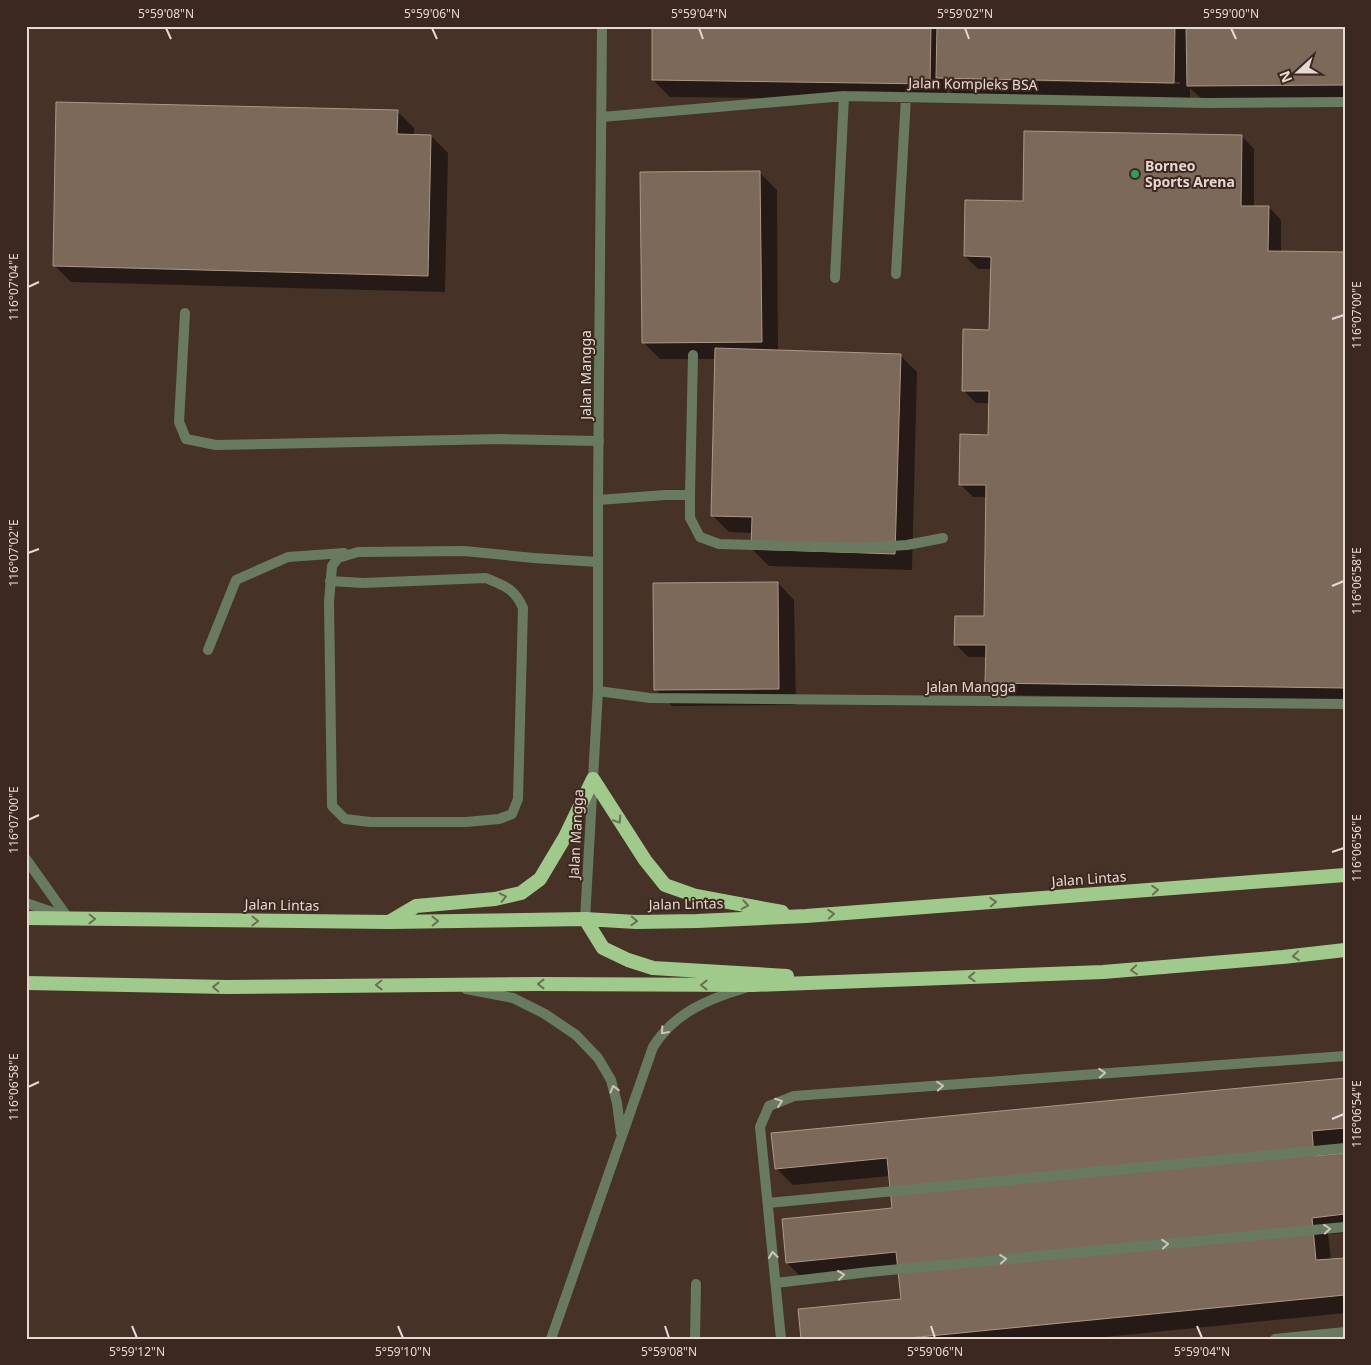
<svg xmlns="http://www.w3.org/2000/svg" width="1371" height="1365" font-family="'Noto Sans',sans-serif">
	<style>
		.shadow { fill: #0007; fill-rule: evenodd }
		.building { fill: #7d6959; stroke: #ad9786 }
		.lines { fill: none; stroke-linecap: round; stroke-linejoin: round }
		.service { stroke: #687b60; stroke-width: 10 }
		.minor { stroke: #687b60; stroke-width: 10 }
		.tertiary { stroke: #687b60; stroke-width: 10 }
		.trunk { stroke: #a0ca8c; stroke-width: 14 }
		.oneway { stroke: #697150 }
		.oneway2 { stroke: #cdc5bb }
		.ticks { fill: none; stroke: #e6d8d2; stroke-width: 2 }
		.leisure-dot { fill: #2e9e5b; stroke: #3c281e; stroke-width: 2 }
		.labels { text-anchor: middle; stroke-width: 4; stroke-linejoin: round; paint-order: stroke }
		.street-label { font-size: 14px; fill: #e6d8d2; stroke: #3c281e }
		.poi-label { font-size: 14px; font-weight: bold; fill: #e6d8d2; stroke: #3c281e; text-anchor: start }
		.neatline { fill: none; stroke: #e6d8d2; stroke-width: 2 }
		.ticks-label { font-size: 12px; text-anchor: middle; fill: #e6d8d2 }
	</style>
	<rect width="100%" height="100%" fill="#473228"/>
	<path class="shadow" d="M653,26h692v76h-140l-15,-14v11l-236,-4 -7,-7v12l-277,-3 -17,-17zM953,77l227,5v2l-227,-4z
		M397,111l17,17v7l17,1 17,17 -3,139 -374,-10 -17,-17z
		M1242,136l12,13v58h15l12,13v32l64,2v447l-346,-6 -13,-12 1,-26h-19l-13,-13 30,-26 2,-121h-14l-13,-13 29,-48 1,-33h-14l-13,-13 28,-59 1,-62h-14l-13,-13 60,-53z
		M760,173l17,17 1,161 122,4 17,17 -5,198 -143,-4 -17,-17 1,-16 -24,-1 -17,-17 4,-156h-56l-17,-17z
		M778,583l16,17 2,105 -124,1 -17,-17z
		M1345,1079v67l-17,1 1,9 16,-1v78l-17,1 3,26 14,-1v54l-260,26h-283l100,-39 -3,-30 -95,10 -17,-17 107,-53 -4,-34 -97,9 -17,-17z"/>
	<path class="building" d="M652,26h279l-1,58 -278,-4z
		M937,26h238l-1,57 -238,-5z
		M1186,26h159v59l-158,1z
		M56,102l342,8 -1,24 34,1 -3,141 -375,-10z
		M1024,131l218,4 -1,71h28l-1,45 77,1v436l-360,-5 1,-38h-32l1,-29h29l2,-131h-27l1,-51 28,1 1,-44h-27l1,-62 26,1 2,-73 -27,-1 1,-56 58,1z
		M760,171l2,171 -120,1 -2,-171z
		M715,348l186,6 -6,200 -144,-5 1,-32 -41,-1z
		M778,582l1,107 -125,1 -1,-107z
		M1345,1078v50l-33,3 2,25 31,-3v61l-33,4 4,42 29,-2v37l-446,44h-98l-3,-30 103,-10 -5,-47 -110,11 -4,-44 110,-11 -5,-50 -112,11 -4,-36z"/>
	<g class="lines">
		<path class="service" d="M602,117l242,-21 364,7 137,-1
			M896,274l10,-177
			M835,278l9,-182
			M185,313l-6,109 7,17 30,6 283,-6 100,2
			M690,495v23l10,19 19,7 139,4 49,-3 36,-7
			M598,500l67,-5h25l3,-140
			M330,581l33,2 123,-5c19,8 29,11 37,30l-5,191 -6,15 -13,5 -33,3h-96l-25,-3 -13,-13 -3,-204 3,-36 6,-8 20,-6 106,-1 70,7 64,4
			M208,650l28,-70 52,-23 56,-4
			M598,691l52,7 695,6
			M768,1203l577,-55
			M776,1283l93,-11 476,-45
			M695,1339l1,-55
			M781,1339l-21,-212 9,-21 25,-10 551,-40
			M1275,1339l70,-7"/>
		<path class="minor" d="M26,859l42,59
			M466,989l47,9 32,16 31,21 22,23 13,22 6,23 4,30
			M551,1339l102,-292c21,-34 55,-48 92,-59"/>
		<path class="tertiary" d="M26,903l35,12
			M585,919l13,-228v-191l4,-474"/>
		<path class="trunk" d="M593,779l52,81 20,25 31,11 86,16
			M26,918l363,4 196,-3 51,3 61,-1 109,-5 539,-41
			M585,919l18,29 25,12 25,8 134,8
			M389,922l27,-16 79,-7 26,-6 19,-14 25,-42 28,-58
			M26,983l202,4 310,-3 215,1 350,-13 180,-15 62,-7"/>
	</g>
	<defs><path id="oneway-chevron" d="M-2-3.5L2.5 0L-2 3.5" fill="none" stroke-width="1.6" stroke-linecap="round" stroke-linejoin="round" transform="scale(1.25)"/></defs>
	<g class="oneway">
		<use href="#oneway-chevron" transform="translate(618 820) rotate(57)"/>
		<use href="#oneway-chevron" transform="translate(1155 890) rotate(-4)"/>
		<use href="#oneway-chevron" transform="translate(503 897) rotate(-13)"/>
		<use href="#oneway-chevron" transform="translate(993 902) rotate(-4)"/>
		<use href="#oneway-chevron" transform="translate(745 905) rotate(10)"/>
		<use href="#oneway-chevron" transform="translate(831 914) rotate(-4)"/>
		<use href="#oneway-chevron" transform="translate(92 919) rotate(1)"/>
		<use href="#oneway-chevron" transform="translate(255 921) rotate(1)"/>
		<use href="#oneway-chevron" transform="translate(435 921) rotate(-1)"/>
		<use href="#oneway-chevron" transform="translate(634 921) rotate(2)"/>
		<use href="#oneway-chevron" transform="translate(1296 956) rotate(174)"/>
		<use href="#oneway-chevron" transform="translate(1134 970) rotate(175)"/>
		<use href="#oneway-chevron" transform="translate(972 977) rotate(178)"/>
		<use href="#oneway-chevron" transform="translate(541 984) rotate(180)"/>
		<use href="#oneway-chevron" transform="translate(379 985) rotate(179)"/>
		<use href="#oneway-chevron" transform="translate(704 985) rotate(-180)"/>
		<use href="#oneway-chevron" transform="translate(216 987) rotate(-179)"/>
	</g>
	<g class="oneway2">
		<use href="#oneway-chevron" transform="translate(664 1031) rotate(131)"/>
		<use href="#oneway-chevron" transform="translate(1102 1073) rotate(-4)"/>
		<use href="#oneway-chevron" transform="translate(940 1086) rotate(-4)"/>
		<use href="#oneway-chevron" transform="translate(614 1089) rotate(-105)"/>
		<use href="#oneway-chevron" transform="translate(779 1102) rotate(-20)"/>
		<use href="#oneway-chevron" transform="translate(1327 1229) rotate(-5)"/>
		<use href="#oneway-chevron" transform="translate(1165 1244) rotate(-5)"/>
		<use href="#oneway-chevron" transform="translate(773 1255) rotate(-96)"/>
		<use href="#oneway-chevron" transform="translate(1003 1259) rotate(-5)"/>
		<use href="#oneway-chevron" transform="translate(841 1275) rotate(-7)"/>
	</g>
	<path class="ticks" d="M166,28l5,11M432,28l5,11M699,28l4,11M965,28l4,11M1231,28l5,11M28,287l11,-5M1332,319l12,-4M28,553l11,-4M1332,586l12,-5M28,820l11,-5M1332,852l12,-4M28,1087l11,-5M1332,1119l12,-5M132,1326l5,12M398,1326l5,12M665,1326l4,12M931,1326l4,12M1197,1326l5,12"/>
	<circle class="leisure-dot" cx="1135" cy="174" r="5"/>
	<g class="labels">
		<g class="street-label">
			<text transform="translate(973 84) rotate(1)" y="5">Jalan Kompleks BSA</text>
			<text transform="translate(586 375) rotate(-90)" y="5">Jalan Mangga</text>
			<text x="971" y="692">Jalan Mangga</text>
			<text transform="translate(576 834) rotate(-87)" y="5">Jalan Mangga</text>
			<text transform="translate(1089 879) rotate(-4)" y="5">Jalan Lintas</text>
			<text transform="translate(686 904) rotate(-1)" y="5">Jalan Lintas</text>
			<text transform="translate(282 905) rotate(1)" y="5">Jalan Lintas</text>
		</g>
		<g class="poi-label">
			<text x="1145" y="171">Borneo<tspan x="1145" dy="16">Sports Arena</tspan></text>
		</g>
	</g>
	<rect width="1371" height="1365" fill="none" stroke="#3c281e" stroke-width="55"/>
	<g transform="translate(1298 72) rotate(249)" stroke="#3c281e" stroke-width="4" paint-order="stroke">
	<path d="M0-4L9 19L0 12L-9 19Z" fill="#e6d8d2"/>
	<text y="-8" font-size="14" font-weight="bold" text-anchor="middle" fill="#e6d8d2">N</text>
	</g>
	<rect x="28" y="28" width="1316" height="1310" class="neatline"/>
	<g class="ticks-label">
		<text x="166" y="18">5°59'08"N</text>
		<text x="432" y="18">5°59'06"N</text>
		<text x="699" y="18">5°59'04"N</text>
		<text x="965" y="18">5°59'02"N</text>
		<text x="1231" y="18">5°59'00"N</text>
		<text transform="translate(14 287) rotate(-90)" y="4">116°07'04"E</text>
		<text transform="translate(1357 315) rotate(-90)" y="4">116°07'00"E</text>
		<text transform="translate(14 553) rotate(-90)" y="4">116°07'02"E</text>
		<text transform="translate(1357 581) rotate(-90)" y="4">116°06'58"E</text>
		<text transform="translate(14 820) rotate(-90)" y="4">116°07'00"E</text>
		<text transform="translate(1357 848) rotate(-90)" y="4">116°06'56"E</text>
		<text transform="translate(14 1087) rotate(-90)" y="4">116°06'58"E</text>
		<text transform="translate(1357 1114) rotate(-90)" y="4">116°06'54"E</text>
		<text x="137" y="1356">5°59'12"N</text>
		<text x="403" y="1356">5°59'10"N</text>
		<text x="669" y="1356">5°59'08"N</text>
		<text x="935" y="1356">5°59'06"N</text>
		<text x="1202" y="1356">5°59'04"N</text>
	</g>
</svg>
